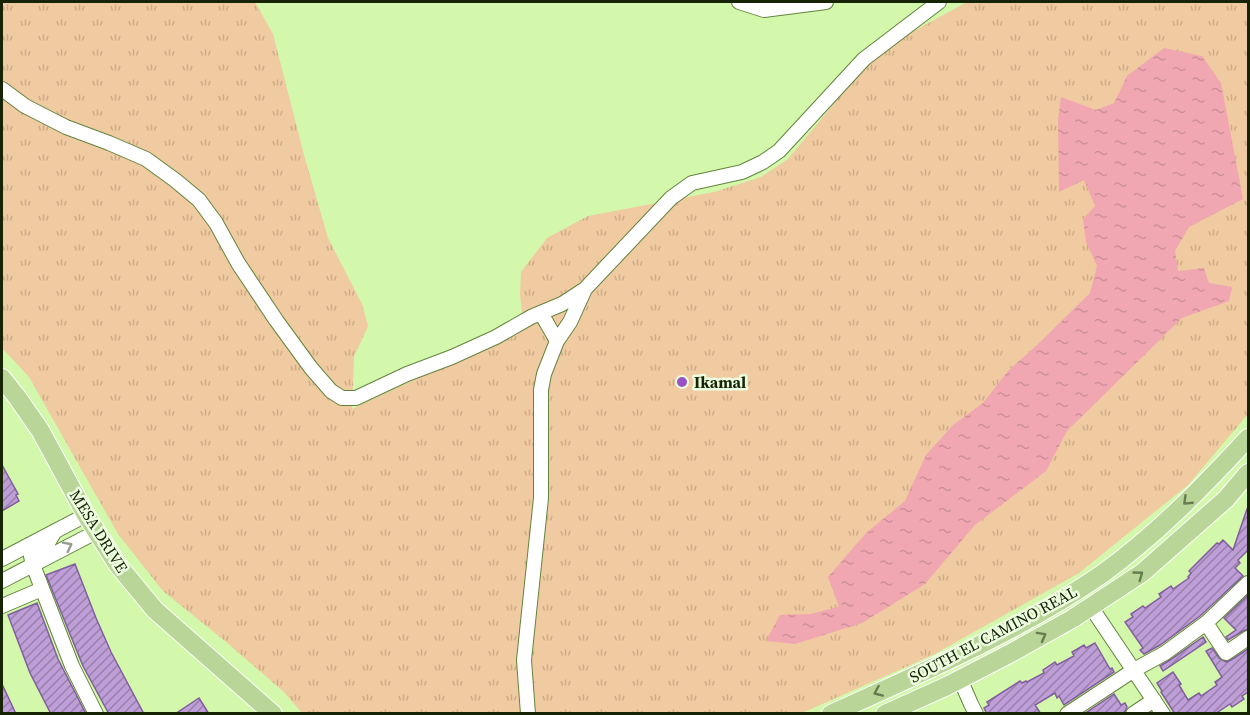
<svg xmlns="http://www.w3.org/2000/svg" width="1250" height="715" font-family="'Source Serif 4',serif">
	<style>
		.grass { fill: url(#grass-tufts) }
		.water { fill: url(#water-ripples) }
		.building { fill: url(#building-hatch); stroke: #825d9e; stroke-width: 1.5 }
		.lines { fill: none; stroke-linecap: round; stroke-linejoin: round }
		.minor-casing { stroke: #63843d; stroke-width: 16 }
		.major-casing { stroke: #fff; stroke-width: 20 }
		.minor { stroke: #fff; stroke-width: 14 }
		.major { stroke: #b9d598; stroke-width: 18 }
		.oneway { stroke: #687c4e }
		.oneway2 { stroke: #969c8e }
		.poi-dot { fill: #9852c6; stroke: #edfddf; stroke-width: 2 }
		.labels { text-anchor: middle; stroke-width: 5; stroke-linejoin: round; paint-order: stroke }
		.poi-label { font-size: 16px; font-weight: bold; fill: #162305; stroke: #edfddf; text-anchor: start }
		.street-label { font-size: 16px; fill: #162305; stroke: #edfddf }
	</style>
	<defs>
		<pattern id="grass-tufts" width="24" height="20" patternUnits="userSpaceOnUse" patternTransform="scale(1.5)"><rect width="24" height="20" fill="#f0caa0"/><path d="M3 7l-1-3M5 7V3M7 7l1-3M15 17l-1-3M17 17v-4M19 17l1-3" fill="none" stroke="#cdad88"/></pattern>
		<pattern id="water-ripples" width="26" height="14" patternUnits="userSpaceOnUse" patternTransform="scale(1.5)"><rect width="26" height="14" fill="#f0a7b2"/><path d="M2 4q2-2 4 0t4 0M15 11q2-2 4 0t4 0" fill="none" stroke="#cd8f98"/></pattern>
		<pattern id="building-hatch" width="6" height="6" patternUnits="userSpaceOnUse" patternTransform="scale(1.5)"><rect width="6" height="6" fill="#be9ed7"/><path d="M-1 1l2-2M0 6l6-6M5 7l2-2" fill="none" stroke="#9980ac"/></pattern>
	</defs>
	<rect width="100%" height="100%" fill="#d3f8ac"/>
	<path class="grass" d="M2,2h253l18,32 31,121 24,83 34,66 6,22 -14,31 -2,52 172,-81 -4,-33 1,-23 26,-34 41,-22 126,-24 47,-15 27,-18 78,-94 33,-26 68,-37h281v412l-60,71 -109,88 -146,82 -131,58h-500l-18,-21 -59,-51 -62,-50 -45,-57 -89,-157 -27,-29z"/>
	<path class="water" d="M1164,48l38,8 19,27 22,116 -54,28 -14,24 3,20 26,-3 5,15 23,4 -3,14 -47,17 -115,113 -21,40 -71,54 -50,59 -63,39 -67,21 -29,-3 14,-26 30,-1 29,-7 -11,-30 38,-44 39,-32 21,-46 27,-30 30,-22 25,-32 28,-25 54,-53 7,-27 -11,-24 -3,-23 12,-13 -11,-26 -25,12 -1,-73 3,-22 35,13 18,-7 13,-27z"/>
	<path class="building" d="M2,465l16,29 -2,1 3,6 -17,10z
		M1247,509h1v41l-10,10 2,3 -5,5 8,8 -43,40 -40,29 -16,9 -4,-4 3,-2 -18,-26 8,-5 -2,-3 12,-8 2,2 16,-11 -2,-3 12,-8 2,3 16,-11 -1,-1 3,-4 -2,-2 28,-28 2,1 4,-4 10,10z
		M75,564l21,54 15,34 33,62h-35l-26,-48 -37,-91z
		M1248,595v34l-5,2 -15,9 -2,-3 10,-7 -12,-12z
		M37,603l21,56 28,55h-35l-21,-41 -22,-58z
		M1203,637l3,5 -43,29 -3,-5 10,-6z
		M1095,643l15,26 2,-1 2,4 -50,33 -5,-9 -2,2 -2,-5 -20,12 6,9h-54l-3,-6 5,-3 -2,-3 33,-21 2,2 4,-2 1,1 17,-9 -1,-3 12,-8 2,3 17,-9 -2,-4 12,-7 2,3z
		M1212,648l7,10 7,4 5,-2 17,-11v43l-6,4 2,3 -12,8 -2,-3 -15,10h-40l-14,-22 1,-1 -5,-8 16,-11 8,12 -2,1 9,15 11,-7 2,3 16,-11 -2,-3 7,-5 -16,-26z
		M2,684l14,30h-14z
		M1114,694l7,11 4,-2 2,4 -3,7h-40z
		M199,698l10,16h-34z"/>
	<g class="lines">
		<defs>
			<path id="minor" d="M739,2l25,8 62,-8
				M2,89l23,17 41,21 43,16 37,16 29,21 24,20 17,23 22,40 38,57 35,48 20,23 11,7h14l51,-24 45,-17 44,-20 35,-20 31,-13 23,-15 86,-91 21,-15 50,-11 21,-10 16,-11 85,-92 75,-57
				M541,313l16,28
				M55,531l-7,12 -13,7 -4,6 2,9 39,101 24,48
				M2,559l84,-44
				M2,581l94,-49
				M1248,583l-42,40 20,30 22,-15
				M2,606l40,-17
				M1091,607l72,107
				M960,679l11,25 5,10
				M528,714l-4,-54 17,-162v-108l3,-16 13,-33 13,-19 15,-33
				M1067,714l67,-44 31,-17 41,-30
				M1133,714l21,-14"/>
			<path id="major" d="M2,378l15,19 23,33 46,85 31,49 38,46 118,104
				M831,714c92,-42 187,-82 271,-140 54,-39 101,-87 146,-136
				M885,714l62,-28 62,-32 63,-35 70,-46 84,-74 22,-26"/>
		</defs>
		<use href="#minor" class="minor-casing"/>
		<use href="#major" class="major-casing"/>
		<use href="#minor" class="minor"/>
		<use href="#major" class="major"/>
	</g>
	<defs><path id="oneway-chevron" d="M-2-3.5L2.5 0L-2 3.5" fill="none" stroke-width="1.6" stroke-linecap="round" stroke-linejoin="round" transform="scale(1.5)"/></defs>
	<g class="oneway">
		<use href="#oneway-chevron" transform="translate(1187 501) rotate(136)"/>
		<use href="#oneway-chevron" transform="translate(1139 575) rotate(-36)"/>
		<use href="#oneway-chevron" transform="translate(1042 636) rotate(-29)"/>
		<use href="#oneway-chevron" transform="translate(878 692) rotate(156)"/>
	</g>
	<use class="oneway2" href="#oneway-chevron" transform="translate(68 546) rotate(-27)"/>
	<circle class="poi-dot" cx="682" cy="382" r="6"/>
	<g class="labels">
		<g class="poi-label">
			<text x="694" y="388">Ikamal</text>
		</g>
		<g class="street-label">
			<text transform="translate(99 531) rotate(58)" y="6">MESA DRIVE</text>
			<text transform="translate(993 634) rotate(-28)" y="6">SOUTH EL CAMINO REAL</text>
		</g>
	</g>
	<rect width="1250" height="715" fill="none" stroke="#162305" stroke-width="6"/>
</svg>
